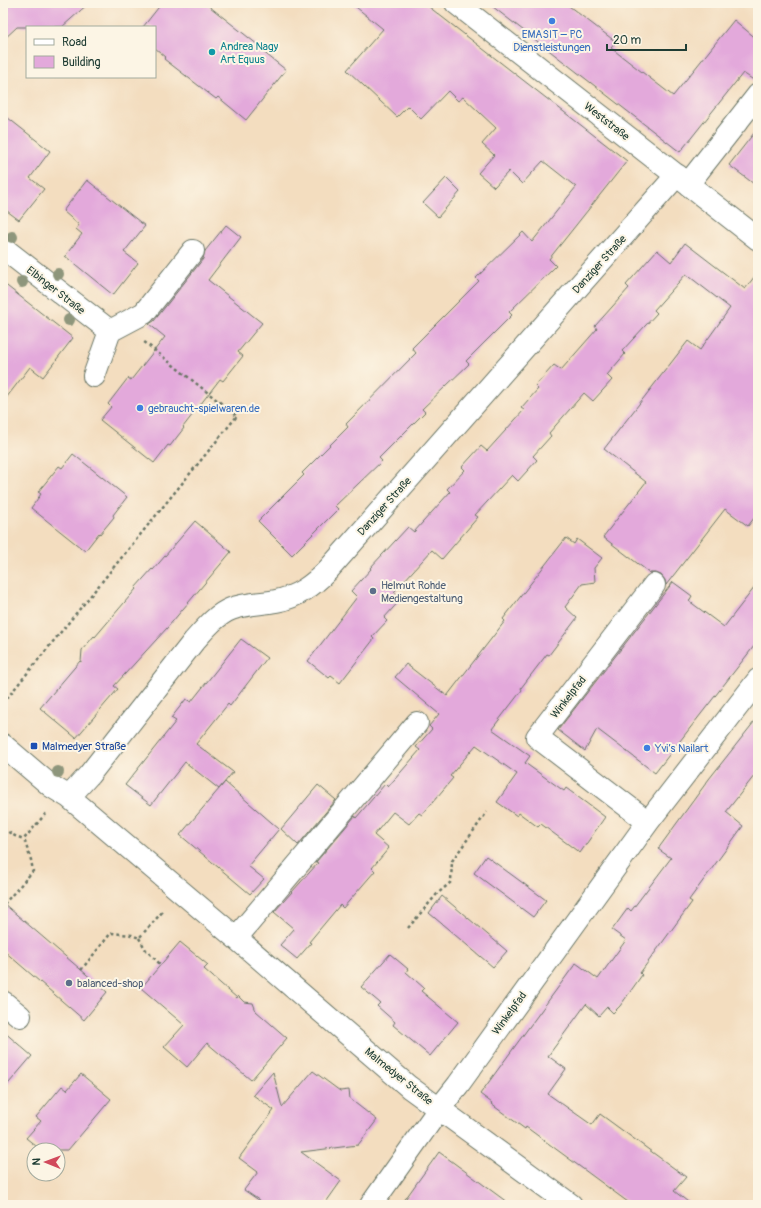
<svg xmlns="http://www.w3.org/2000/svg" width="761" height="1208" font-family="Pangolin,sans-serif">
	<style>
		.building { fill: #e3a9db }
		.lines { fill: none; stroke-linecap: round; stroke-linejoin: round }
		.street-casing { stroke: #697565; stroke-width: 24 }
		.path { stroke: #697565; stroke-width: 2.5; stroke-dasharray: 3 3; stroke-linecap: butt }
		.street { stroke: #fff; stroke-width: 22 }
		.tree { fill: #8e967b }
		.shop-dot { fill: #3f7fe0; stroke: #fcf5e5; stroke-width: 1.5 }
		.culture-dot { fill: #0f9aa8; stroke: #fcf5e5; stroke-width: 1.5 }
		.service-dot { fill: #5c6f8a; stroke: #fcf5e5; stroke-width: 1.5 }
		.transit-dot { fill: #1a4fb4; stroke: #fcf5e5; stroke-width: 1.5 }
		.labels { text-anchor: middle; stroke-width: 4; stroke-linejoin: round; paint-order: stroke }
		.shop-label { font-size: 11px; fill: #366cbe; stroke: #fcf5e5; text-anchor: start }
		.culture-label { font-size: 11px; fill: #0d838f; stroke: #fcf5e5; text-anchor: start }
		.street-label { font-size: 11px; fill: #1f3d34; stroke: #fcf5e5 }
		.service-label { font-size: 11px; fill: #4e5e75; stroke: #fcf5e5; text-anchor: start }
		.transit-label { font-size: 11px; fill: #164399; stroke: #fcf5e5; text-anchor: start }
	</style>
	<rect width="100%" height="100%" fill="#fcf5e5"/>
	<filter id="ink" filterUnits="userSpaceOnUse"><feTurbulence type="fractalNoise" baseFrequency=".025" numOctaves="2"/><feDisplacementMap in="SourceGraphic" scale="8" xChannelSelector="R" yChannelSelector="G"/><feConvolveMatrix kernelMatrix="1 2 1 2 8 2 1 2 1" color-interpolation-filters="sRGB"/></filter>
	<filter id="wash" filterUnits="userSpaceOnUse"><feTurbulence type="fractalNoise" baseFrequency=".012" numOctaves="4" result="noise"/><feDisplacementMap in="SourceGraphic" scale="16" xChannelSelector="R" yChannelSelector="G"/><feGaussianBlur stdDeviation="0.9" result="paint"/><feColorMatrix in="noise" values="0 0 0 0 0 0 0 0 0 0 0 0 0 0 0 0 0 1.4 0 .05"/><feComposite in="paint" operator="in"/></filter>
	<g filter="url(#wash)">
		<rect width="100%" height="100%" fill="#f3ddbf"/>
		<g id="blocks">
			<path class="building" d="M3,3h86l-27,24h-45l-14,13z
				M162,3h43l53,42 -1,2 29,23 -40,50 -28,-23 -2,2 -52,-40 2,-2 -11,-9v-21h-12z
				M351,3h73l203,158 -78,98 7,7 -47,46 3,3 -46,46 3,3 -47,45 3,3 -46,46 3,3 -47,45 3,3 -46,46 -34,-34 46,-46 -2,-2 46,-46 -2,-3 70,-71 -4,-5 67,-67 -3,-3 47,-46 9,10 44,-55 -33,-26 -21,23 -13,-13 -15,16 -16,-14 16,-18 -12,-11 14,-16 -33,-31 -5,4 -10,-10 -27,28 -13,-13 -11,11 -50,-47 36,-41z
				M488,3h77l51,39 -5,6 62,48 61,-76 24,20v43l-15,-10 -63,79z
				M3,114l47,37 -20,27 14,11 -25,31 -16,-12z
				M758,128v59l-29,-22z
				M446,178l14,14 -22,25 -15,-14z
				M87,180l58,46 -21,26 14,11 -25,32 -48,-39 17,-22 -6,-5 3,-4 -16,-14z
				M226,225l15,12 -33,43 54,43 -24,29 5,4 -20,25 -3,-2 -37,48 1,1 -14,18 -2,-1 -14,18 -54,-43 11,-13 -3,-3 20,-26 3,2 34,-43 -16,-13 5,-3 49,-62 2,-8z
				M685,243l60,46 13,-17v241l-10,13 -23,-17 -59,76 -1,-5 -4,-5 -5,-2h-6l-47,-36 43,-55 -42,-33 84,-108 12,9 30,-42 -44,-34 -32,36 3,3 -35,38 3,3 -18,21 5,5 -19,21 -9,-8 -35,40 2,3 -18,20 4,4 -19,21 -6,-6 -37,40 3,2 -36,42 -10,-9 -38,42 8,6 -18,20 3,3 -15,16 2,2 -34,44 -9,-7 -2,2 -21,-17 49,-64 -6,-6 20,-22 -1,-1 38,-41 6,5 36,-40 -3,-3 18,-19 -3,-3 19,-21 6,5 37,-41 -3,-2 17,-19 -3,-3 19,-21 7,5 36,-41 -2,-3 34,-38 -3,-3 31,-35 14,12z
				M3,283l70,55 -30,39 -13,-10 -27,35z
				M73,454l54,43 -14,18 1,2 -14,17 -1,-1 -14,18 -54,-43 10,-14 -3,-2 21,-26 3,2z
				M195,521l36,31 -64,76 -53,58 4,3 -42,49 -36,-30 40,-47 1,1 1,-12 12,-14 1,1 41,-48 -1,-1 17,-19 1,1z
				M566,538l8,6 3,-5 25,19 -8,10 1,14 -13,2 -17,23 12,11 -28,37 -2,-1 -26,34 1,2 -30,39 38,27 -5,7 39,28 2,-3 39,29 -25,36 -39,-29 -3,3 -19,-14 -2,3 -20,-14 20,-28 -41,-29 -26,31 3,2 -31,37 -3,-2 -10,11 -16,-12 -19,23 15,13 -17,20 3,3 -32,37 -3,-3 -31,37 2,1 -14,16 -17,-14 14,-16 -20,-17 44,-49 -2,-1 39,-46 1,2 29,-34 3,3 32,-37 -4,-3 16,-18 -3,-3 10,-12 -44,-37 11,-13 41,32 58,-75 -2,-2z
				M673,582l19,14 -3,5 35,26 34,-44v58l-103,132 -58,-44 -12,22 -27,-21z
				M241,639l26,19 -37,48 -2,-2 -32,40 37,28 -14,17 -34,-27 -34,43 -26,-20 51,-64 -5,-3 8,-10 7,-9 5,3z
				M758,717v54l-32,41 17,14 -54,74 3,2 -52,71 2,2 -22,31 -7,7 -6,-6 -8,9 -13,-12 -38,52 18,13 -18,25 44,31 8,-11 86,63 -12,14 18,14h-60l-106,-78 -1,2 -34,-25 1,-1 -12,-9 96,-131 22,16 28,-39 -14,-10 16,-22 3,3 40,-53 -13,-9 51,-70z
				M225,782l54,47 -31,37 16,13 -14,15 -70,-59z
				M318,785l18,15 -38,45 -17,-16z
				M486,856l60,44 -13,17 -59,-44z
				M442,896l65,55 -14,16 -64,-54z
				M3,903l104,89 -23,28 -81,-70z
				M180,942l28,23 -4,4 33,29 1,-2 6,6 9,1 3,8 31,27 -36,42 -44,-37 -20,24 -23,-20 20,-22 -43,-37z
				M390,954l18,15 -2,3 18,16 -3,3 37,31 -28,34 -37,-31 2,-3 -18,-16 3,-3 -19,-16z
				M3,1031l29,25 -29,34z
				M313,1071l27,20 9,-1 1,9 27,21 -19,25 -57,7 40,29 -17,24h-58l-22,-15 14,-18 -19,-14 35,-48 -21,-15 20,-23 9,35z
				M81,1074l30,25 -43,51h-27l-15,-12 15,-17 -5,-4 26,-31 5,4z
				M439,1152l72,53h-110z"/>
		</g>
	</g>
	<g filter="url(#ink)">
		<use href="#blocks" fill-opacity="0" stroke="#697565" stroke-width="1"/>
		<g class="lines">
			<defs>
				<path id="street" d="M456,3l302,236
					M688,184l70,-89
					M3,248l107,83 34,-18 49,-62
					M94,376l16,-45
					M3,745l48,41 18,11 167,141 173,149 162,118
					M69,797l20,-22 105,-134c11,-12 22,-26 37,-32 15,-6 30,-5 45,-8 22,-4 37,-16 52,-31l349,-395
					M648,822l-111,-85 117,-152
					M236,938l181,-215
					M3,1002l17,14
					M371,1205l68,-96 19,-24 190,-263 110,-142"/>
			</defs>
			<use href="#street" class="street-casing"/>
			<path class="path" d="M3,703l234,-287 -94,-75
				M3,829l12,7 9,3
				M4,904l29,-33 -2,-11 -7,-21 23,-27
				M408,928l29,-34 14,-12 1,-21 35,-49
				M139,938l7,12 15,15
				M81,970l30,-37 21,2 7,3 25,-28"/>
			<use href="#street" class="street"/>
		</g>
		<g class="tree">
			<circle cx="12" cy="237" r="6"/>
			<circle cx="58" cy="274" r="6"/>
			<circle cx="22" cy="282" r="6"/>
			<circle cx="69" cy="320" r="6"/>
			<circle cx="58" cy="772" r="6"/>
		</g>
	</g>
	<g class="shop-dot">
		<circle cx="552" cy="21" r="4"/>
		<circle cx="140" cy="408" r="4"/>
		<circle cx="647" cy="748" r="4"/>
	</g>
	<circle class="culture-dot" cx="212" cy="52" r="4"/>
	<g class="service-dot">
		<circle cx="373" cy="591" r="4"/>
		<circle cx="69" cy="983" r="4"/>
	</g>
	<rect class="transit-dot" x="30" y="742" width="8" height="8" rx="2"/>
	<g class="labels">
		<g class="shop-label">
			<text x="552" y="38" text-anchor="middle">EMASIT – PC<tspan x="552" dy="13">Dienstleistungen</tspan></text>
			<text x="148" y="412">gebraucht-spielwaren.de</text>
			<text x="655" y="752">Yvi’s Nailart</text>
		</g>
		<g class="culture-label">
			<text x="220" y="50">Andrea Nagy<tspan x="220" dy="13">Art Equus</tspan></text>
		</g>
		<g class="street-label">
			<text transform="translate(607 121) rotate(38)" y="4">Weststraße</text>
			<text transform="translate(599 264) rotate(-48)" y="4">Danziger Straße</text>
			<text transform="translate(56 290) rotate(38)" y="4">Elbinger Straße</text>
			<text transform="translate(384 506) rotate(-48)" y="4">Danziger Straße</text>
			<text transform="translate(568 697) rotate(-52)" y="4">Winkelpfad</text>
			<text transform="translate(509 1013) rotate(-54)" y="4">Winkelpfad</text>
			<text transform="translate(399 1076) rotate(39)" y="4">Malmedyer Straße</text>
		</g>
		<g class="service-label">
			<text x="381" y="589">Helmut Rohde<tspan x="381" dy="13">Mediengestaltung</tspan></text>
			<text x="77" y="987">balanced-shop</text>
		</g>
		<g class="transit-label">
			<text x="42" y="750">Malmedyer Straße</text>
		</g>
	</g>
	<rect width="761" height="1208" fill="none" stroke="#fcf5e5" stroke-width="16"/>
	<rect x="26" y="26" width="130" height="52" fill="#fcf5e5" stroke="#a4ab9e"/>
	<rect x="34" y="39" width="20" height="6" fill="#ffffff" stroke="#a4ab9e"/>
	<text x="62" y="46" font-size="12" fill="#1f3d34">Road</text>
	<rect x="34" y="56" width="20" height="12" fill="#e3a9db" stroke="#a4ab9e"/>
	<text x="62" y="66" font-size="12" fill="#1f3d34">Building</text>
	<g transform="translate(46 1162) rotate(271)"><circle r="19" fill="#fcf5e5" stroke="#a4ab9e"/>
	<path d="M0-3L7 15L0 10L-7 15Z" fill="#d1495b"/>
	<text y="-6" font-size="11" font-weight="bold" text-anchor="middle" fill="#1f3d34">N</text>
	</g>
	<path d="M607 44v6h79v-6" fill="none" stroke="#1f3d34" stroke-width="2"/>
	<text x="613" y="44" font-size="12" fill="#1f3d34" stroke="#fcf5e5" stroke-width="3" paint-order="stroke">20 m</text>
</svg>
